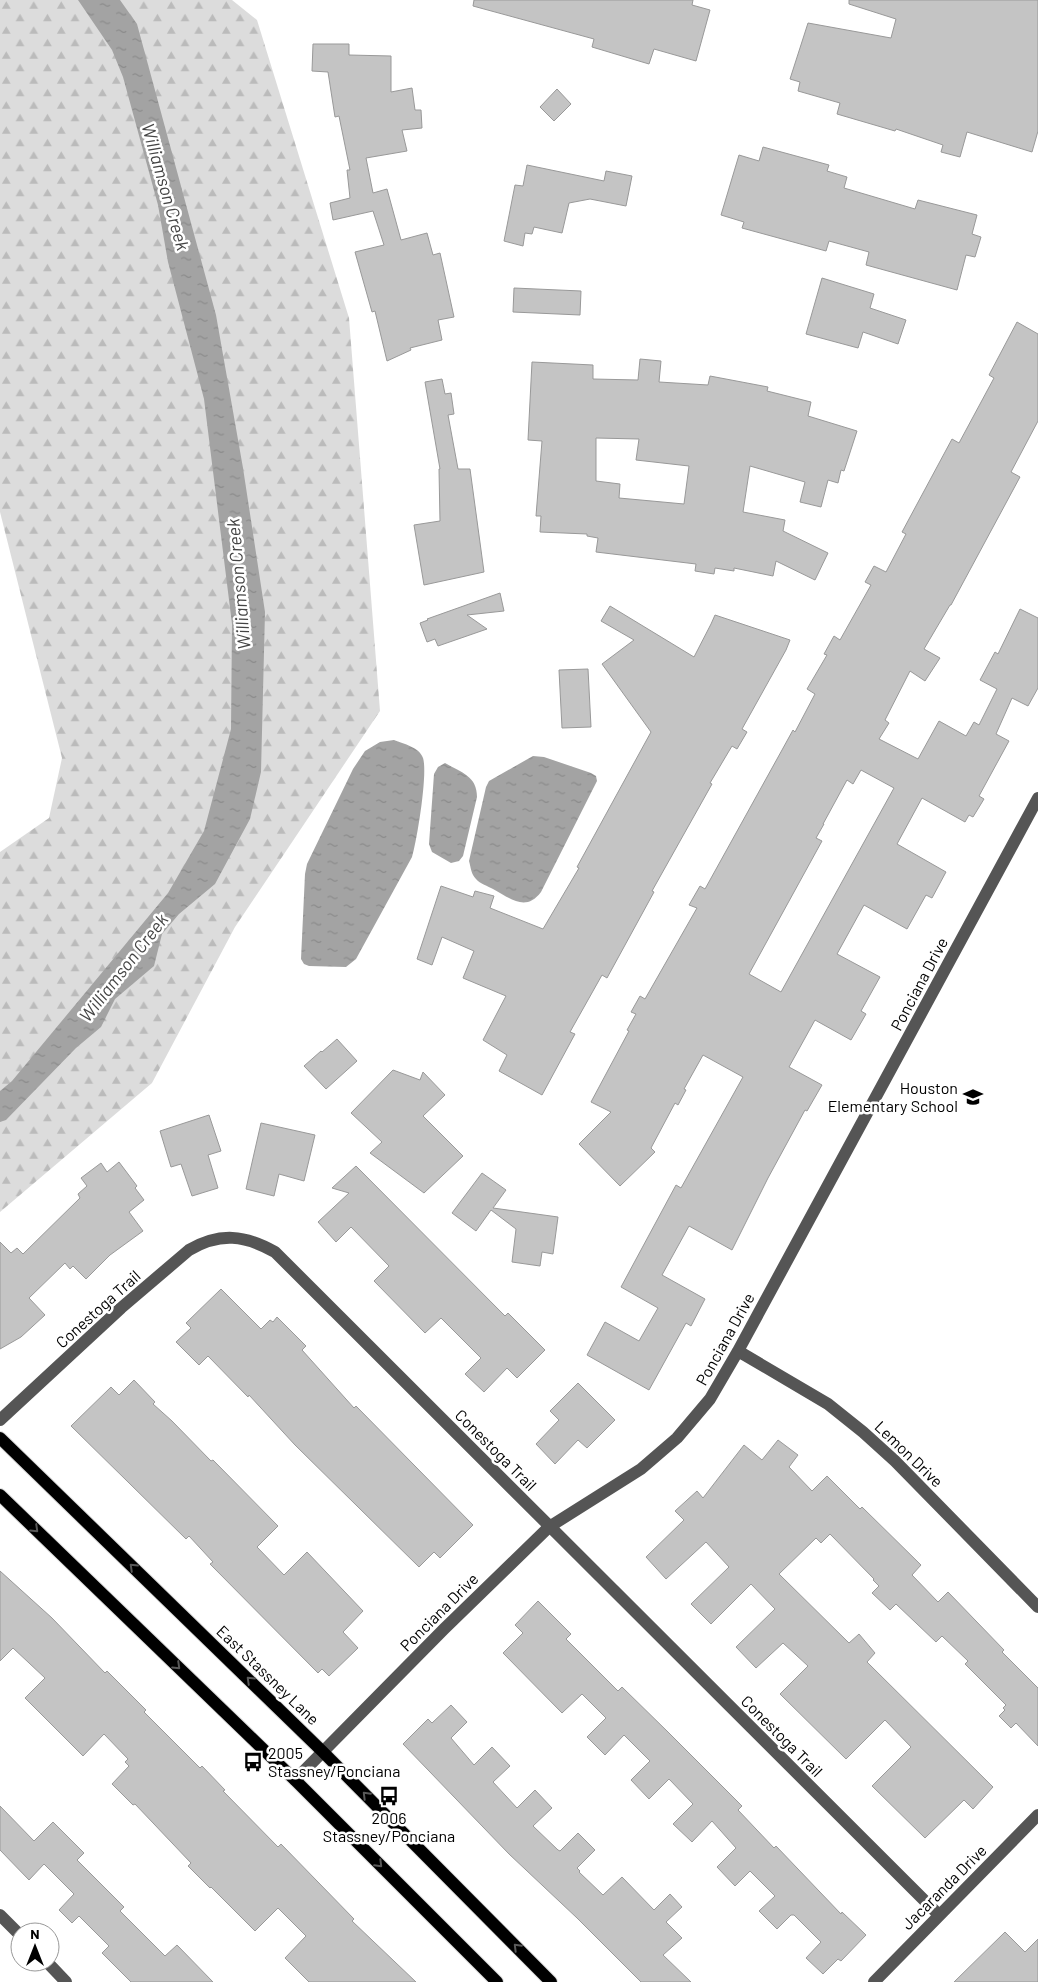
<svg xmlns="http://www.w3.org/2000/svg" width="1038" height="1982" font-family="Barlow,sans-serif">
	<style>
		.forest { fill: url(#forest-firs) }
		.water { fill: url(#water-ripples) }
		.building { fill: #c4c4c4; stroke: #999; fill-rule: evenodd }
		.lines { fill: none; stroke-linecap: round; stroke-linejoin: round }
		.major-casing { stroke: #dbdbdb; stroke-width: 14 }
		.minor { stroke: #555; stroke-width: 12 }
		.major { stroke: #000; stroke-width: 12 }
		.oneway { stroke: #595959 }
		.labels { text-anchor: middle; stroke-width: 5; stroke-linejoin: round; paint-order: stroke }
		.street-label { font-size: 16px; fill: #000; stroke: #fff }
		.poi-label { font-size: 16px; fill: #000; stroke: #fff; text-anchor: end }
		.water-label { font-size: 18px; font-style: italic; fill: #444; stroke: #fff }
	</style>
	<defs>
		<pattern id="forest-firs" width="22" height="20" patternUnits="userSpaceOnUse" patternTransform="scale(1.25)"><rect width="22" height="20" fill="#dcdcdc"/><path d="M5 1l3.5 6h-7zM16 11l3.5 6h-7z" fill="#bbb"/></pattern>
		<pattern id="water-ripples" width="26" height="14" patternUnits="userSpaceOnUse" patternTransform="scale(1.25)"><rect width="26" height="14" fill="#a3a3a3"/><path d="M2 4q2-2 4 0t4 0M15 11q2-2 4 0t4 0" fill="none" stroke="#8b8b8b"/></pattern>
	</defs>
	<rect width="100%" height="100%" fill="#fff"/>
	<path class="forest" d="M0,0h232l25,20 92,298 31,393 -145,216 -83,156 -152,129v-360l49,-34 13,-60 -62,-246z"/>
	<path class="water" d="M78,0h42l17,24 79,291 27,153 22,144 -4,160 -11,47 -35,65 -36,30 -17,20 -8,32 -39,33 -14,28 -25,21 -70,72 -6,2v-31l12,-10 156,-188 36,-62 27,-102 1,-105 -28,-225 -36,-137 -10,-57 -35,-128 -11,-27z
		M394,740c10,4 25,7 29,18 5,15 -6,82 -11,99l-56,102 -10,8 -37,-1 -5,-2 -3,-5 4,-85 2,-10 46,-95 12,-18 15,-9z
		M533,756l11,1 47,16 5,3 1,5 -56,111c-15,20 -30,7 -48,-3 -5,-3 -13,-5 -17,-10 -5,-5 -5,-11 -7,-18l17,-74 3,-6z
		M445,763c17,10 32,13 32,34l-14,59 -4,5 -8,2 -19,-11 -3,-8 5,-70 4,-7z"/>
	<path class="building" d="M474,0h219l-1,5 18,5 -14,51 -42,-12 -5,15 -57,-17 2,-8 -121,-33z
		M849,0h189v131l-6,21 -65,-20 -7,25 -19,-5 2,-7 -47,-16 -1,2 -58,-17 3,-11 -42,-12 2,-9 -10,-3 18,-56 83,15 5,-19 -47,-15z
		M313,44h36v11l42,1v36l21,-4 3,22h6l1,18 -20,2 5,21 -41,7 7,35 14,-4 14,51 26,-7 6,22 7,-2 14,64 -16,3 4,20 -32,8 1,2 -24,11 -12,-50 -3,1 -17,-60 29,-7 -11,-34 -40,9 -3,-17 20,-5 -3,-28h3l-11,-54 -4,1 -7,-45 -16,-1z
		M557,89l14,15 -17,17 -14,-14z
		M763,147l66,18 -2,6 20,6 -3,11 71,21 3,-9 59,15 -5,19 9,3 -6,20 -9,-2 -9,35 -91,-25 3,-13 -40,-11 -3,10 -84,-23 2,-6 -23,-7 18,-60 20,6z
		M527,165l77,16 2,-10 26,5 -6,30 -36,-7 -21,4 -7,30 -28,-6 -2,7 -7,-1 -2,13 -19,-5 11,-56 8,1z
		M822,278l52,16 -4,14 36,12 -8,24 -35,-12 -5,16 -52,-14z
		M514,288l67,3 -1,24 -67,-3z
		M1017,322l21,12v87l-27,51 9,5 -69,128h-1l-26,44 16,9 -15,23 -15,-10 -25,49 4,3 -10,16 39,20 21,-38 27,15 8,-14 5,3 18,-36 -17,-9 15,-28 3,2 22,-45 18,9v70l-10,18 -16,-8 -16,36 13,7 -30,55 5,3 -11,18 -4,-2 -4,7 -43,-24 -25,46 49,28 -14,26 -6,-3 -19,34 -43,-24 -27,49 43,23 -19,34 5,3 -15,26 -36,-20 -26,47 33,18 -15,26 -2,-1 -37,68 -36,72 -43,-24 -27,49 43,24 -14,27 -5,-3 -37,67 -62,-35 18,-33 34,19 19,-33 -37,-21 55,-102 5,3 62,-111 -40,-22 -19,34 2,1 -8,15 -3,-2 -24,45 4,4 -35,34 -41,-42 32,-32 -20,-10 38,-71 -2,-1 9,-16 -5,-2 9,-16 5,3 52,-91 -8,-3 11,-19 5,3 77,-139 11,-20 2,2 20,-38 -8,-5 20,-34 -3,-1 10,-18 6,4 31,-55 -6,-3 9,-16 12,6 20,-38 -4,-2 50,-93 7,4 35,-65 -5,-3zM861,770l33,18 -113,204 -32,-18 73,-133 -6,-3 8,-14h-1l24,-44 6,4z
		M640,359l21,2 -2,21 49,3 2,-9 58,11 -1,4 44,11 -3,14 49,15 -13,40 -3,-1 -3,13 -10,-3 -7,27 -21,-5 5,-20 -55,-16 -7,46 42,8 -2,11 45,22 -13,27 -39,-19 -3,15 -39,-8v3l-19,-3 -1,6 -19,-3 1,-7 -100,-12 2,-14 -11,-2v-2l-47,-2 1,-16h-5l6,-75 -14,-1 4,-78 61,3v14l45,1zM596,438l43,1 -3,21 53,6 -5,38 -65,-6 1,-14 -24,-3z
		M442,379l3,15 6,-1 3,21 -6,1 10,54h12l14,103 -60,13 -10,-60 26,-4 -1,-52h1l-15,-87z
		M500,593l4,18 -37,4 20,14 -49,17 -3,-7 -8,3 -7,-19 8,-3 -1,-1z
		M610,606l84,51 17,-33 4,-9 75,25 -4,10 -44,79 5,3 -10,17 -5,-3 -22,37 2,1 -60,107 2,1 -47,86 -5,-3 -32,57 5,2 -33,61 -43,-24 8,-16 -24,-15 23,-44 -43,-18 11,-27 -32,-14 -10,28 -15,-6 24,-73 32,11 2,-6 19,5 -4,12 53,21 36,-61 -2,-1 74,-135 -49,-68 32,-24 -33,-19z
		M588,669l3,58 -29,1 -3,-58z
		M337,1039l20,22 -31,28 -22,-23 17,-15 1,1z
		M393,1070l27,10 3,-8 22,23 -22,21 40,40 -39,37 -54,-40 12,-11 -31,-29z
		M209,1115l12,36 -13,4 10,33 -26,8 -11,-32 -10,3 -11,-36z
		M261,1123l54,12 -11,46 -25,-7 -5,22 -28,-7z
		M119,1162l18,24 -2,2 9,12 -15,12 14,19 -33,24 -24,24 -13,-13 -3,3 -5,-6 -36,35 16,17 -24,22 -21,12v-107l11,11 6,-5 6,6 57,-56 -2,-4 9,-8 -6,-8 20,-15 6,9z
		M356,1166l149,150 3,-3 37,37 -28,28 -10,-10 -23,24 -19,-18 16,-16 -40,-40 -16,15 -51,-52 15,-15 -38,-39 -15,15 -18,-20 31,-29 -17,-5z
		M482,1173l24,17 -13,18 65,9 -5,37 -11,-2 -2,14 -28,-4 4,-33 -25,-19 -15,21 -24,-18z
		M221,1289l40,40 9,-9 3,2 4,-5 29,29 -4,4 52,58 2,-2 117,119 -33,33 -6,-6 -15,15 -124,-122 -46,-50 -1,2 -40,-41 -9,9 -23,-23 15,-14 -5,-5z
		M134,1380l21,22 -2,2 19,17 39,40 2,-1 65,66 -21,21 27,28 23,-23 56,59 -20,21 15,16 -29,28 -7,-7 -4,4 -108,-109 3,-2 -24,-26 -3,3 -115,-113 40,-39 8,8z
		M578,1383l37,37 -28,28 -9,-8 -23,24 -19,-20 23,-24 -9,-9z
		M778,1440l20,15 -9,12 23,24 15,-15 33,33 2,-2 59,58 -9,10 26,27 10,-10 56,58 -2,2 36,36v58l-22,-23 -5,5 -12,-12 6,-6 -2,-2 3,-3 -41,-41 3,-3 -26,-25 -6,6 -40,-38 -6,6 -18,-17 7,-7 -6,-6 1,-1 -44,-45 -9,9 -5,-5 -37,36 70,69 10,-9 16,19 -8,9 126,125 -20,22 -9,-9 -39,38 -53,-52 39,-39 -26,-27 -39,39 -66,-65 28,-28 -25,-23 -27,25 -20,-21 39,-38 -24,-25 -40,40 -20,-20 38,-37 -23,-25 -40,37 -20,-22 38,-37 -9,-9 22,-20 6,7 41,-53 18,15z
		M0,1571l52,47 53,55 2,-2 39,39 -2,2 56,56 2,-2 23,24 -2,1 55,56 3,-3 73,75 -2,2 64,61h-107l-24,-24 21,-22 -28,-28 -23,23 -44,-44 -1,1 -22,-22 3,-3 -56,-59 -2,1 -21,-21 17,-18 -4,-4 3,-3 -24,-25 -21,22 -58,-58 20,-20 -32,-30 -13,13z
		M538,1601l33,33 -5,5 52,52 4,-4 46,45 74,74 -4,4 36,38 2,-2 65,68 1,-2 24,23 -25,26 -3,-2 -15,15 -17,-16 15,-16 -27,-27h-3l-14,14 -18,-18 16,-15 -25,-25 -15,15 -18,-19 19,-19 -24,-27 -20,21 -19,-18 20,-20 -24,-25 -20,20 -18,-19 19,-19 -26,-26 -19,20 -18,-18 19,-19 -24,-24 -20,19 -59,-60 20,-20 -8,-8z
		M451,1705l16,17 -16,16 23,27 18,-18 18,19 -17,16 24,26 18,-18 17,18 -19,18 25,24 2,1 18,-18 17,17 -18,18 3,3 -1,1 24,23 19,-18 32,33 16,-16 12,13 -16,15 16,16 -19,17 28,27h-50l-64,-64 -68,-64 -106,-110 25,-25 4,4z
		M0,1806l34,35 19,-19 31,31 -7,7 47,47 -4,4 45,45 12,-11 36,37h-82l-29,-29 7,-7 -30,-30 -7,7 -13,-13 15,-16 -30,-30 -15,16 -29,-30z
		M1005,1932l20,20 13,-13v43h-84z"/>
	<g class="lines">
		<defs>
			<path id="major" d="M0,1438l322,313 229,231
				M0,1495l295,285 202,202"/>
		</defs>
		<use href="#major" class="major-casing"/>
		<path class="minor" d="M738,1351l90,53 35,28 32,29 143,146
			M0,1420l121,-112 68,-58c31,-18 56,-15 86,2l664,663
			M295,1780l149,-151 105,-102 92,-58 36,-31 33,-39 28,-48 300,-553
			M0,1915l20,20
			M47,1962l19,20
			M874,1982l164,-167"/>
		<use href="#major" class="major"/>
	</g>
	<defs><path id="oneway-chevron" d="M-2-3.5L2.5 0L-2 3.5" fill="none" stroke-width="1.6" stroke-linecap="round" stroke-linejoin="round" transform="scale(1.25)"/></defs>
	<g class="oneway">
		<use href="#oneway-chevron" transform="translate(35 1529) rotate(44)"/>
		<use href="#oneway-chevron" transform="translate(133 1567) rotate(-136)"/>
		<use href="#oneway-chevron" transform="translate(177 1666) rotate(44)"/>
		<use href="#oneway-chevron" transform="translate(250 1680) rotate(-136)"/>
		<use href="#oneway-chevron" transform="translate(366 1795) rotate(-135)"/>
		<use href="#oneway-chevron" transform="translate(379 1864) rotate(45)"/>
		<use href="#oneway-chevron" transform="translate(517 1947) rotate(-135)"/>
	</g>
	<defs>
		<symbol id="school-bare" viewBox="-9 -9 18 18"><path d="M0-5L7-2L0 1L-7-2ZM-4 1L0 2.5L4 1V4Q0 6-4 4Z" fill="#000" stroke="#fff" stroke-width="2.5" paint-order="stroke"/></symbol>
		<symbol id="bus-bare" viewBox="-9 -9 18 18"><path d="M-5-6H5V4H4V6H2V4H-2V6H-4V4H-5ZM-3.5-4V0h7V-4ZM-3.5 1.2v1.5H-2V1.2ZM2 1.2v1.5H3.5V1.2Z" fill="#000" stroke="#fff" stroke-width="2.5" paint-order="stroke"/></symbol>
	</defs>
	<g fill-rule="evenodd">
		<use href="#school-bare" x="959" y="1083" width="28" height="28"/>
		<use href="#bus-bare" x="239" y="1748" width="28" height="28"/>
		<use href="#bus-bare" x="375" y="1782" width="28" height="28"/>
	</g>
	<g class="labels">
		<g class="street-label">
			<text transform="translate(919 984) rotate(-62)" y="6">Ponciana Drive</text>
			<text transform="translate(98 1309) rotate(-42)" y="6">Conestoga Trail</text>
			<text transform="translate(725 1339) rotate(-61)" y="6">Ponciana Drive</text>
			<text transform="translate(496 1450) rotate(45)" y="6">Conestoga Trail</text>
			<text transform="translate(909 1454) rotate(44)" y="6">Lemon Drive</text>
			<text transform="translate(439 1612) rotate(-45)" y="6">Ponciana Drive</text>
			<text transform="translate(268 1675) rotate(44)" y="6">East Stassney Lane</text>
			<text transform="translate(782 1736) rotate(45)" y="6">Conestoga Trail</text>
			<text transform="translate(944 1887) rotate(-45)" y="6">Jacaranda Drive</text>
		</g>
		<g class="poi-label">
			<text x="958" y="1094">Houston<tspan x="958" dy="18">Elementary School</tspan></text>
			<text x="268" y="1759" text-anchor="start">2005<tspan x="268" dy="18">Stassney/Ponciana</tspan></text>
			<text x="389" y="1824" text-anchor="middle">2006<tspan x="389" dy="18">Stassney/Ponciana</tspan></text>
		</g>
		<g class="water-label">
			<text transform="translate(165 187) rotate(74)" y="6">Williamson Creek</text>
			<text transform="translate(239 584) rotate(-95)" y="6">Williamson Creek</text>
			<text transform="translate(124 968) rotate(-52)" y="6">Williamson Creek</text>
		</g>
	</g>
	<g transform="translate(35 1947)"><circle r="24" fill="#ffffff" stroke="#999999"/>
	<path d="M0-4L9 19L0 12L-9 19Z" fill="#000000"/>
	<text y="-8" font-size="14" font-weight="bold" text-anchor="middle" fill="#000000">N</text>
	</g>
</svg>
